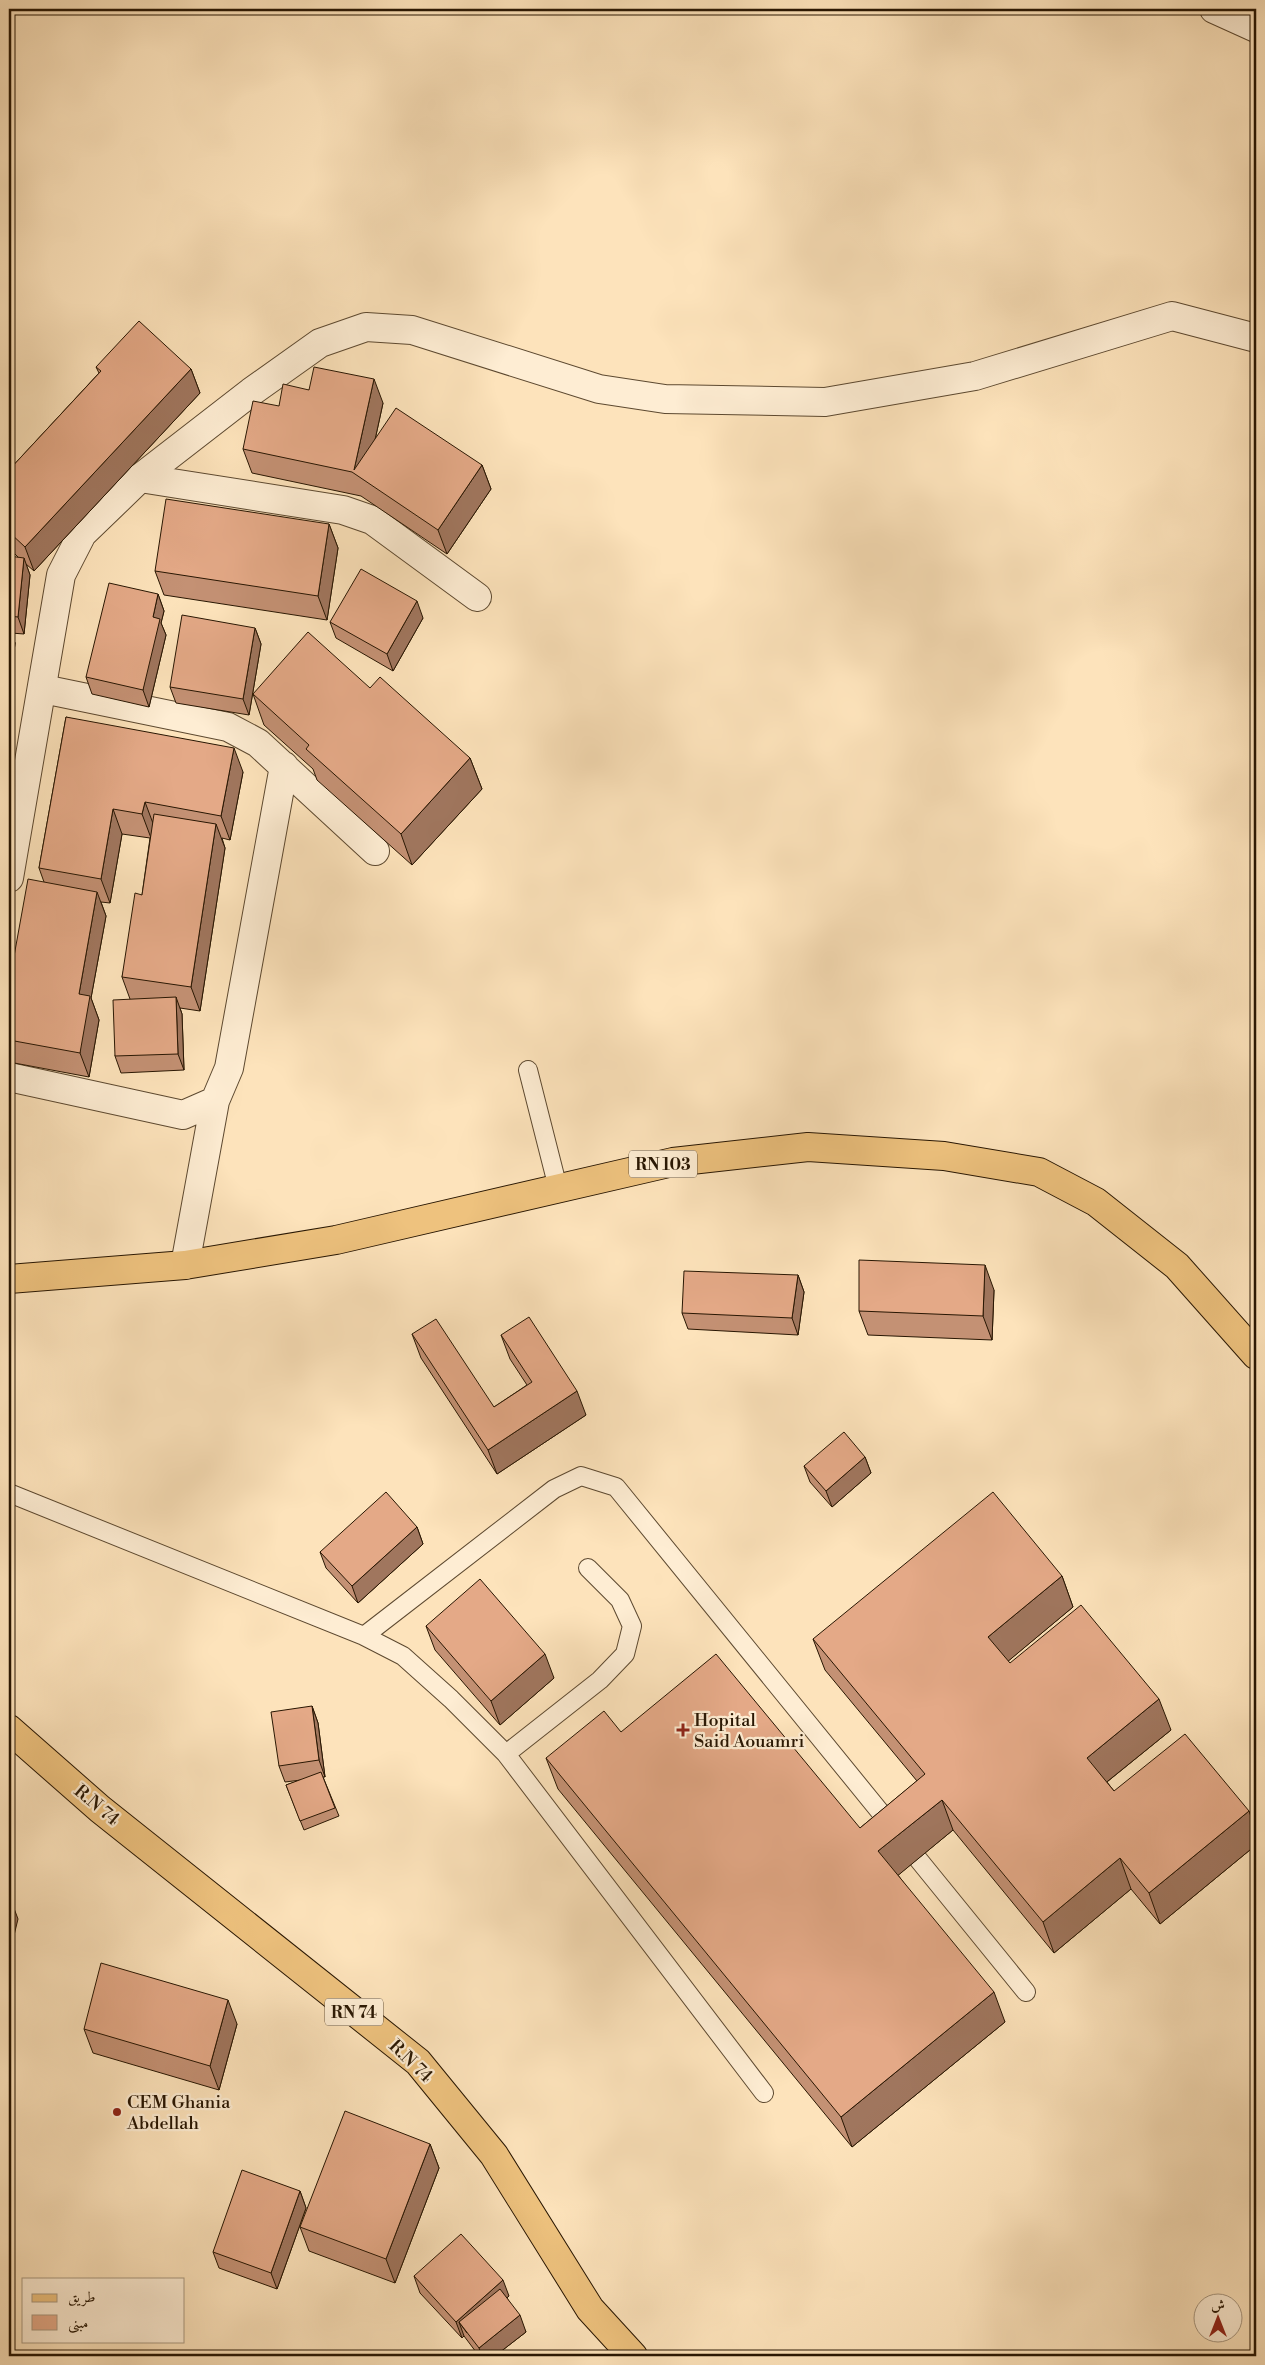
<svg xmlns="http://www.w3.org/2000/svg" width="1265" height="2365" font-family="'Libre Bodoni',Amiri,serif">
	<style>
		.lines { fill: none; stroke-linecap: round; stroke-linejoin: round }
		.service-casing { stroke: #5d4930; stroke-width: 20 }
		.minor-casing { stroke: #5d4930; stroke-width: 30 }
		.tertiary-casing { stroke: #5d4930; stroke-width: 30 }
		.primary-casing { stroke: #281602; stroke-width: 30 }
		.service { stroke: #feedd3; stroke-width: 18 }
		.minor { stroke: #feedd3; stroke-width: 28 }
		.tertiary { stroke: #feedd3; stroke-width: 28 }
		.primary { stroke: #eec27e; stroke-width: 28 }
		.wall { fill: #c49174; stroke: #281602 }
		.shaded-wall { fill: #a0765e; stroke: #281602 }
		.building { fill: #e4a987; stroke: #281602 }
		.poi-dot { fill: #8f2418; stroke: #feedd3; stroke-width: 2 }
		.labels { text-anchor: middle; stroke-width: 4.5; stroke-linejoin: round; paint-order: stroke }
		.shield { fill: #feedd3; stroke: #685641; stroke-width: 1 }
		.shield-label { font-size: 16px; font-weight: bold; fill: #281602 }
		.poi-label { font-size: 18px; fill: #281602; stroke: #feedd3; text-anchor: start }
		.street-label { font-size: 18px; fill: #281602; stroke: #feedd3 }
	</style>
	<rect width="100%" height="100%" fill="#fde3bb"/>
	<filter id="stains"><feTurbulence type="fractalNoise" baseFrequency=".004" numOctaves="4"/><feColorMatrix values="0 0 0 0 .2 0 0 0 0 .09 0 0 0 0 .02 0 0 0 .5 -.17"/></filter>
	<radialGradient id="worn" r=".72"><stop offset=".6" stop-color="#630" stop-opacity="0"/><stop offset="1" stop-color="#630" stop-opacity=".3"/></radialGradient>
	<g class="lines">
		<defs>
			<path id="service" d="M528,1070l30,118
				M9,1493l355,143 39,20 48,43 55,55 258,339
				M364,1636l190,-147 27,-13 35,11 278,342
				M506,1754l94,-74 25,-26 7,-28 -12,-26 -32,-32
				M918,1859l108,133"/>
			<path id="minor" d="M1214,9l42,19
				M140,478l203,32 29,10 105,77
				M43,689l185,38 30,16 117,108
				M9,1077l174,38 32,-14 14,-33 55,-302
				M185,1265l30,-164"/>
			<path id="tertiary" d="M9,878l52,-303 21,-41 58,-56 111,-86 69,-49 46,-16 46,3 187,59 66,10 160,3 150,-26 197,-60 84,22"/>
			<path id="primary" d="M9,1279l176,-14 151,-25 337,-78 135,-15 136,9 95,16 57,30 81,64 79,89
				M9,1729l91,80 318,253 76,93 96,154 43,47"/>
		</defs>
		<use href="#service" class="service-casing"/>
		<use href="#minor" class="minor-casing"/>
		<use href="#tertiary" class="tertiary-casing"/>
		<use href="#primary" class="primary-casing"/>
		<use href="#service" class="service"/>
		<use href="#minor" class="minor"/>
		<use href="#tertiary" class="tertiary"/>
		<use href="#primary" class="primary"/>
	</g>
	<path class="wall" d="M96,367l95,2 9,24 -166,178 -8,-7 4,11 -6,59 -13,-1 4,10 -6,53v-140l10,2 -10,-10v-78l90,-97z
		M309,390l74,13 -8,37 107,25 9,24 -44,65 -86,-58 -109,-23 -9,-24 36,-43z
		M329,524l9,24 -11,72 -163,-25 -9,-24z
		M158,594l6,17 -3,12 5,12 -17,72 -57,-13 -6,-17z
		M423,618l-30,53 -57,-33 -6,-16z
		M255,628l6,16 -12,71 -73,-12 -6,-16z
		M370,688l100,70 12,31 -70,76 -95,-85 -4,-11 -49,-44 -11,-31z
		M66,717l177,55 -13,68 -8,-2 3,10 -25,163 -20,-3 2,6 2,56 -63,3 -6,-17 15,-57 -8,-22 20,-82 8,-57 -28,-4 -12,69 -9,-1 5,14 -15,82 8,22 -10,57 -80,-15v-78l35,-102 -5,-14z
		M798,1275l6,17 -6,43 -110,-6 -6,-16z
		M994,1290l-2,50 -124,-5 -9,-24z
		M412,1334l82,73 33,-22 -17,-26 -9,-24 85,80 -89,59 -76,-116z
		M865,1457l6,16 -39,34 -22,-25 -6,-16z
		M417,1527l6,17 -65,59 -32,-35 -6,-16z
		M1062,1576l11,31 -65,54 2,2 161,67 -64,52 7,9 135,20 7,21v13l-96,79 -29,-35 -77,64 -101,-123 -55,45 107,147 -153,125 -294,-358 -12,-31 75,-26 239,96 57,-47 -92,-111 -12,-31z
		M426,1626l128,52 -54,47 -65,-75z
		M312,1706l6,17 7,54h-2l16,39 -35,14 -18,-45 15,-5 -16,2 -6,-16z
		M237,2024l-18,66 -126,-37 -9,-24z
		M430,2144l9,24 -44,115 -86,-32 -9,-24z
		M300,2191l6,17 -29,81 -58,-21 -6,-16z
		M414,2276l95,20 -2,2 19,34 -31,24h-16l-15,-20 -2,2 -42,-45z"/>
	<path class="shaded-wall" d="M191,369l9,24 -166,178 -9,-24z
		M374,379l9,24 -17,78 -12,-11z
		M482,465l9,24 -44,65 -9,-24z
		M329,524l9,24 -11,72 -9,-24z
		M24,558l6,17 -6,59 -6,-17z
		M158,594l6,17 -3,12 5,12 -17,72 -6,-17 10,-73z
		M417,601l6,17 -30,53 -6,-17z
		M9,626l6,17 -6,53z
		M255,628l6,16 -12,71 -6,-16z
		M234,748l9,24 -13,68 -9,-24z
		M470,758l12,31 -70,76 -11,-31z
		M145,802l9,24 -3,12 -9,-24z
		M113,809l9,25 -12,69 -9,-24z
		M216,824l9,24 -25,163 -9,-24z
		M97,892l9,24 -15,82 8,22 -10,57 -9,-24 -1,-59z
		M176,997l6,17 2,56 -6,-16z
		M985,1265l9,25 -2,50 -9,-24z
		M798,1275l6,17 -6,43 -6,-17z
		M577,1391l9,24 -89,59 -9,-24z
		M865,1457l6,16 -39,34 -6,-16z
		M417,1527l6,17 -65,59 -6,-17z
		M1062,1576l11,31 -73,61 -12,-31z
		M545,1654l9,24 -54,47 -9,-24z
		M1159,1699l12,31 -73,59 -11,-31z
		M312,1706l6,17 7,54 -6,-17z
		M942,1800l11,30 -63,52 -12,-31z
		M1249,1811l7,21v13l-96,79 -11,-31z
		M1120,1858l11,31 -77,64 -11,-31z
		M9,1895l9,24 -9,37z
		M994,1992l11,30 -153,125 -11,-30z
		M228,2000l9,24 -18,66 -9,-24z
		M430,2144l9,24 -44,115 -9,-24z
		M300,2191l6,17 -29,81 -6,-16z
		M503,2280l6,16 -42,37 -8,-11 5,14 -2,2 -6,-16z
		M520,2315l6,17 -31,24h-13l-3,-8z"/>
	<path class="building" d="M139,321l52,48 -166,178 -16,-15v-62l92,-99 -5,-4z
		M314,367l60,12 -20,91 42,-62 86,57 -44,65 -86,-58 -109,-23 10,-48 26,5 4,-22 26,6z
		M166,499l163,25 -11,72 -163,-25z
		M9,556l15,2 -6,59 -9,-1z
		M361,569l56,32 -30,53 -57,-32z
		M109,583l49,11 -5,23 7,2 -17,71 -57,-13z
		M182,615l73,13 -12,71 -73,-12z
		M308,632l62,56 10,-11 90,81 -69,76 -95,-85 3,-4 -56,-51z
		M66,717l168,31 -13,68 -76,-14 -3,12 -29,-5 -12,70 -62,-11z
		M154,814l62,10 -25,163 -69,-10 13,-84 7,2z
		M28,879l69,13 -18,102 11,2 -10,57 -71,-13v-56z
		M176,997l2,57 -63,2 -2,-56z
		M859,1260l126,5 -2,51 -124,-5z
		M684,1271l114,4 -6,43 -110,-5z
		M529,1317l48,74 -89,59 -76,-116 24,-15 58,88 38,-25 -31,-47z
		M844,1432l21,25 -39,34 -22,-25z
		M386,1492l31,35 -65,59 -32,-34z
		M993,1492l69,84 -74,61 22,26 71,-58 78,94 -72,59 27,33 71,-57 64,77 -100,82 -29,-35 -77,64 -101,-122 -64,51 116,141 -153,125 -295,-359 58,-47 17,21 95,-78 144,174 65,-54 -112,-135z
		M480,1579l65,75 -54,47 -65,-75z
		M312,1706l7,54 -40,6 -8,-54z
		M321,1772l14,36 -35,13 -14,-36z
		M101,1963l127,37 -18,66 -126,-37z
		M345,2111l85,33 -44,115 -86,-32z
		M242,2170l58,21 -29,82 -58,-21z
		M461,2234l42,46 -47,42 -42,-46z
		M500,2289l20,26 -41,33 -20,-26z"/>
	<g class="poi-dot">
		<path d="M680.5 1722.5h5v5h5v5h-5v5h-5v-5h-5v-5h5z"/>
		<circle cx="117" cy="2112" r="5"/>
	</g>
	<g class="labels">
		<g class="shield">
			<rect x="629" y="1150.5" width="68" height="27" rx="4"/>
			<rect x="325" y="1998.5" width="58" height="27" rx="4"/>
		</g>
		<g class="shield-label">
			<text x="663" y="1170">RN 103</text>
			<text x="354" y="2018">RN 74</text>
		</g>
		<g class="poi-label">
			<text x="694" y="1726">Hopital<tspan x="694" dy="21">Said Aouamri</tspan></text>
			<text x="127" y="2108">CEM Ghania<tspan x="127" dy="21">Abdellah</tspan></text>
		</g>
		<g class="street-label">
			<text transform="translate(97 1805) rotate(40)" y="6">R.N 74</text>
			<text transform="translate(411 2061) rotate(44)" y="6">R.N 74</text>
		</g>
	</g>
	<rect width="1265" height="2365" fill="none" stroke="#fde3bb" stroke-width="30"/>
	<rect x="10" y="10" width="1245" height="2345" fill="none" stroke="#281602" stroke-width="2.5"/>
	<rect x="15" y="15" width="1235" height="2335" fill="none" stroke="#281602"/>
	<rect x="22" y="2278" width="162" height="65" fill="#feedd3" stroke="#a8977f"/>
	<rect x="32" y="2294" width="25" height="8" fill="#eec27e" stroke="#a8977f"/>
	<text x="68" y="2302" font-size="15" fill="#281602">طريق</text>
	<rect x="32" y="2315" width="25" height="15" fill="#e4a987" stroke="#a8977f"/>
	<text x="68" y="2328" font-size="15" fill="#281602">مبنى</text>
	<g transform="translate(1218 2318)"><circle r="24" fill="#feedd3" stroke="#a8977f"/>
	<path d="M0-4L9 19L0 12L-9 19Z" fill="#8f2418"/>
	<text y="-8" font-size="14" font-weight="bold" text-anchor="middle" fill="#281602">ش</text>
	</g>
	<rect width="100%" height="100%" filter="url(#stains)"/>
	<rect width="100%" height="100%" fill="url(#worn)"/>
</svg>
